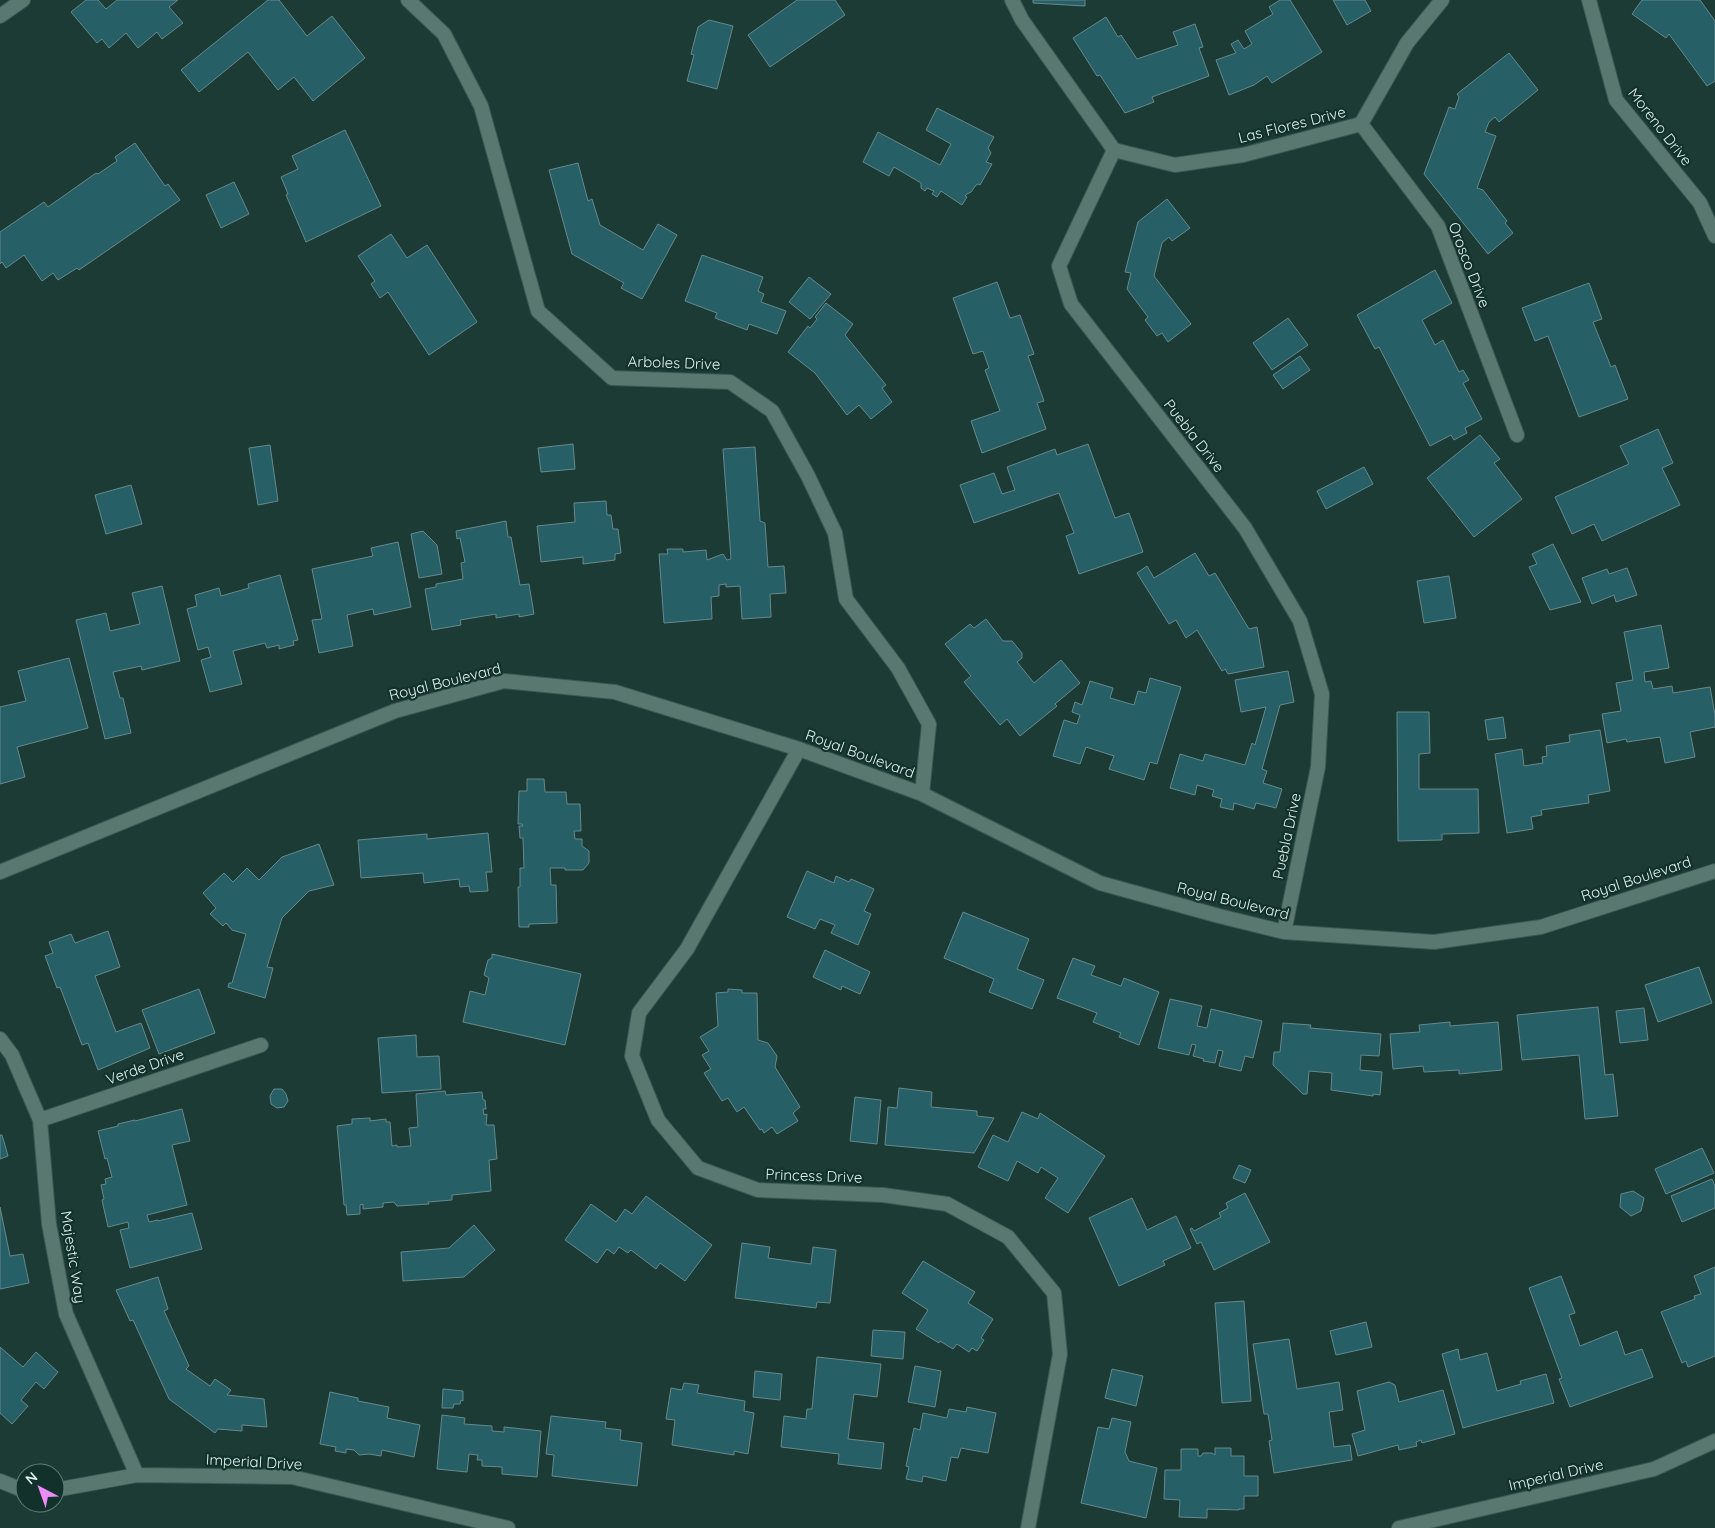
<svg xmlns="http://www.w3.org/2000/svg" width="1715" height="1528" font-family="Quicksand,sans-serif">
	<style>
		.building { fill: #265f66; stroke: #66898e }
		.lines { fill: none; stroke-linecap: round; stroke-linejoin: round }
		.minor-casing { stroke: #3b5852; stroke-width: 16 }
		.minor { stroke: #587870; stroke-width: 14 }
		.labels { text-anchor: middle; stroke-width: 4.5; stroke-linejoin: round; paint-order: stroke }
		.street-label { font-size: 15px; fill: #dff0eb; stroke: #11312a }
	</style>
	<rect width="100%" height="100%" fill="#1c3b34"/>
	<path class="building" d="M86,0h12l8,9 11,-9h61l-9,7 14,16 -21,16 -5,-7 -19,16 -12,-15 -17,15 -7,-9 -5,4 -26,-31z
		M268,0h11l28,36 25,-20 33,42 -52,43 -19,-24 -16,13 -30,-38 -49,40 -18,-22z
		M797,0h38l10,15 -75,52 -22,-32z
		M1033,0h52v6l-52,-3z
		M1280,0h10l32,52 -50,31 -5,-7 -13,9 -25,10 -13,-35 20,-7 -5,-9 7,-4 6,9 8,-5 -7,-13 28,-17 -4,-7z
		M1333,0h32l6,11 -24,14z
		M1642,0h58l15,21v60l-8,5 -38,-52 -3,4 -34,-24z
		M1106,17l12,20 3,-2 16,24 41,-14 -5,-13 22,-8 8,23 -4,1 10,28 -57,21 2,5 -29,11 -25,-38 -3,1 -24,-38z
		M709,20l24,6 -16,63 -30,-8 7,-26 -3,-1 7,-27z
		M1509,53l29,37 -39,32 -4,-5 -6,5 -4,10 11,4 -19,52 6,2 24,31 -2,2 8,10 -25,21 -64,-80 25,-67 6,2 4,-12 -2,-3z
		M937,108l57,29 -6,11 3,5 -5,9 6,2 -12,21 -2,-1 -2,1 -5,7 -4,2 -2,2 2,1 -5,8 -21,-14 -4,6 -5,-3 2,-3 -7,-3 -2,3 -4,-3v-5l-27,-16 -5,9 -26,-14 15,-30 62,33 11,-21 -25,-14z
		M345,130l36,76 -75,36 -20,-47 2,-1 -7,-17 17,-8 -6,-13z
		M135,143l30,43 3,-2 12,16 -101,70 -2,-2 -19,12 -5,-7 -11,8 -18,-26 -18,13 -4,-6 -2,2v-32l44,-30 4,5 48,-34 2,1 19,-13 -2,-4z
		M578,163l10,38 4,-2 8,26 43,25 15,-26 19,11 -35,64 -21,-11 3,-5 -52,-29 -23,-84z
		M234,182l15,32 -28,14 -15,-33z
		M1167,199l23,29 -18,13 -3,-4 -7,6 -8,33 37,48 -23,18 -6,-9 -5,3 -12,-16 3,-3 -21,-28 4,-16 -6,-1 13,-50z
		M391,234l16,24 20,-13 50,77 -48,33 -41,-63 -8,6 -9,-14 4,-3 -17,-25z
		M702,255l61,22 -5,14 6,3 -3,8 25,9 -9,23 -28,-10 -2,6 -32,-12 2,-5 -32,-12z
		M1435,270l17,33 -30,17 13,25 8,-5 16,32 4,-2 6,10 -6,3 19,36 -17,9 2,5 -13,7 -3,-5 -21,11 -51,-99 -4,2 -18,-34z
		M809,277l22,17 -21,25 -21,-17z
		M997,282l13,36 10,-3 14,39 -6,2 16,45 -7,2 9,26 -64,24 -11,-32 29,-10 -15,-41 4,-2 -6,-17 -10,3 -20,-56z
		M1589,283l13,36 -9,3 18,45 4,-2 13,34 -49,18 -31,-81 -13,5 -13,-33z
		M826,303l27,21 -8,11 41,50 -4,3 10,14 -21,17 -12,-14 -12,10 -32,-42 -27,-21 20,-26 2,2 7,-9 -2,-2z
		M1288,318l20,27 -36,25 -19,-27z
		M1300,356l10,14 -27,19 -10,-14z
		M1658,429l15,34 -11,5 18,37 -78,36 -8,-17 -22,10 -17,-37 74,-33 -9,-18z
		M1480,435l20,24 -6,4 28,36 -48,38 -47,-59z
		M573,444l2,25 -34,3 -3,-24z
		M1088,444l27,74 14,-5 14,39 -64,22 -13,-38 8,-3 -15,-40 -85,30 -14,-38 34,-12 8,21 13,-4 -8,-23 48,-18 2,6z
		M270,445l8,56 -20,4 -9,-57z
		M755,447l5,74 5,2 3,44 16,-1 2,27 -16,1 1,23 -29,2 -2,-33 -14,1v-3l-7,1v11l-8,1 1,22 -48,4 -5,-69h9l-1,-5h16v3l23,-2 1,10 16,-6 4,6 4,-1 -8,-110z
		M1364,467l9,17 -47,25 -9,-18z
		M131,485l11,39 -36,10 -11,-39z
		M606,501l1,14h4l2,14h5l3,24 -6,1v6l-32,4v-7l-42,5 -4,-36 38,-4 -1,-19z
		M506,521l2,16h3l9,48 9,-1 5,30 -15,3v-3l-23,4v-4l-36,6 1,5 -29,5 -7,-41 11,-2v-3l27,-5 -2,-16 4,-1 -5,-24 -3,1 -1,-8z
		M423,531l14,14 5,29 -23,4 -8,-44z
		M398,542l13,65 -37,8 -1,-6 -26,6 6,31 -34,7 -7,-33 10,-1 -10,-50 61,-13 -2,-8z
		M1553,544l28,58 -31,8 -21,-43 8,-3 -5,-10z
		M1195,553l14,23 6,-3 34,56 8,-2 7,40 -36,7 -3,-5 -3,2 -25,-41 -11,8 -10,-18 -7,4 -32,-51 10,-7 7,12z
		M1627,568l10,27 -21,7 -2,-7 -22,9 -10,-26 25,-9 2,5z
		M280,575l18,65 -5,1 1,4 -15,4v-4l-12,3 -2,-5 -32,8 9,33 -32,8 -9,-32 10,-3 -3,-10 -10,3 -11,-41 10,-3 -2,-11 24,-7 2,8 28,-8 -1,-4z
		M1449,576l7,42 -32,5 -7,-42z
		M162,586l18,75 -38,9 -1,-4 -28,6 7,26h3l8,35 -26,6 -29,-119 30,-7 4,18 30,-7 -8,-31z
		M986,619l17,22h9l10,12v5l-5,4 17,21 27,-23 19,23 -25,21 2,2 -37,30 -13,-17 -7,6 -36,-43 7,-6 -26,-32 25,-20 4,4z
		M1661,625l8,43 -25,4 1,10 6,-1 2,8 19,-3 1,7 37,-6 5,28v12l-25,5 5,25 -30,6 -5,-26 -33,5 -1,-3 -19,4 -5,-29 19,-3 -5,-28 17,-3 -9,-48z
		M69,658l19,70 -71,19 8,30 -25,7v-77l26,-6 -8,-30z
		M1288,671l6,31 -14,3 -18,64 5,2 -4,12 19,6 -6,19 -20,-5 -2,6 -20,-6 -1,7 -13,-3 2,-8 -10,-3 2,-6 -17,-5 -2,10 -25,-7 10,-34 23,7 2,-7 40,11 7,-22 3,2 11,-38 -25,5 -6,-32z
		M1150,678l31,9 -24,77 -7,-2 -6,18 -35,-11 5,-13 -28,-9 -6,17 -27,-8 11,-36 13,4 3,-9 -8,-3 3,-10 7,3 8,-24 23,7 -3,10 24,7 4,-14 8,2z
		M1397,712h32l1,41 -11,1v35h59l1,44 -37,1v6l-44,1z
		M1503,717l3,21 -18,2 -3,-20z
		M1600,730l10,61 -22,4 1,8 -48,7 1,5 -11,2 2,12 -26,4 -12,-79 27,-5 2,17 19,-3 -1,-6 5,-1 -1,-10 24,-4 -1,-7z
		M527,779h17l1,13h21l1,12h13l1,27h-7l1,8h7v7l7,5v12l-6,7h-18v-2h-15l1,17h5l1,38 -28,1v3h-10l-1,-40h2v-19h4l-1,-30h-3l-1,-12h4l-1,-2h-4l1,-33h8z
		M488,833l4,39h-6l2,19 -18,1 -1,-6 -9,1 -1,-8 -35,4 -1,-10 -62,5 -3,-38 69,-6v5z
		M319,844l15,41 -25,6 -27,27 -15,49 6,1 -8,30 -37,-11 1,-4h3l14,-49 -14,-4 -6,-7 -3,3 -13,-12 6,-6 -13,-15 21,-20 9,9 14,-14 12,12 23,-23z
		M807,871l27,12 2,-7 13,6 2,-3 23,10 -10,22 7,3 -13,31 -27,-12 4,-8 -15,-6 -5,10 -28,-12z
		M963,912l66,27 -12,30 27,11 -12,29 -43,-17 5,-13 -50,-21z
		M108,931l12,36 -25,9 21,56 25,-9 9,25 -52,22 -10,-27 -6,2 -22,-58 -3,1 -12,-32 8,-3 -4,-11 22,-8 4,9z
		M825,950l45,22 -10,22 -18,-8 -1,4 -28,-13z
		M492,954l89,20 -16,71 -102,-23 7,-31 15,4 4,-17 -5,-3 4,-15 4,-2z
		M1073,958l22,8 -4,9 30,11 3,-8 35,14 -20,53 -20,-8 2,-4 -28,-11 4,-9 -40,-15z
		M1699,967l13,36 -54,19 -13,-37z
		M199,989l16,44 -56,21 -17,-44z
		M728,989l14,1v3h15l1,47 10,3 9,13 -2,11 25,40 -7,6 5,8 -21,13 -5,-7 -8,6 -2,-4 -2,1 -16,-23 -7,5 -9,-14 -6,3 -18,-28 7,-4 -9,-14 7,-4 -9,-14 18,-11 -2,-33 12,-1z
		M1170,999l32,7 -5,20 10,2 4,-19 51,12 -9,37 -8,-2 -4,15 -22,-5 4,-15 -5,-1 -3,13 -12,-2 1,-2 -11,-3 3,-11 -4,-1 -3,11 -31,-7z
		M1598,1007l7,68 8,-1 5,42 -33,3 -6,-64 -57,5 -5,-45z
		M1644,1008l4,32 -28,3 -4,-32z
		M1450,1022v4l48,-4 4,48 -43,4v-4l-35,2 -1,-6 -30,3 -3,-35 30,-2 -1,-7z
		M1283,1023l28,2 -1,3 71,6 -2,22 -18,-1 -1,15 22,2 -2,23 -7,-1v2l-42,-6 1,-17 -23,-2 -2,23h-4l-30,-29 1,-13h6z
		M416,1035l1,22 22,-1 2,33 -59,4 -4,-55z
		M899,1088l33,4 -1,15 46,4v5l17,2 -20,35 -89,-8 3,-38 9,1z
		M274,1089h8l4,5 2,7 -4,6 -7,1 -6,-4 -1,-8z
		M445,1091l1,4 36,-3 1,8h2l1,9h-3l1,6 3,-1 -1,11h8l3,34 -8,1 2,31 -39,4v5l-24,2 1,2 -32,2 -3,-4 -11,1v4l-20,2v-5l-3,1v9l-13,1 -1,-10h-2l-7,-79 15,-2v-5l18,-1v3l16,-2v3h4l2,24 5,-1v2l14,-1 -2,-18 9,-1 -2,-33z
		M855,1097l26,3 -4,44 -27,-3z
		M182,1109l8,32 -18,4 15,60 -40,10 2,7 9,-2v1l34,-8 10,36 -72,19 -10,-38 9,-2 -1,-6 -20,5 -6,-27 2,-1 -3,-14 5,-1 -1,-5 7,-2 -5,-19 -2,1 -7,-28 20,-5v-2l17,-4v1z
		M1022,1112l16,7 2,-6 65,43 -37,57 -23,-15 13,-20 -17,-11 -3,6 -21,-12 -9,20 -30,-14 15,-32 15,7z
		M0,1135h2l6,21 -8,3z
		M1702,1148l12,25 -48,21 -11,-25z
		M1239,1165l12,5 -6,13 -12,-5z
		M1712,1179l3,7v22l-33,14 -11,-26z
		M1633,1191l11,7 -3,13 -10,5 -11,-9 1,-13z
		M1245,1193l25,49 -56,28 -13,-28 -4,2 -7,-15 2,-1 2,3 27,-14 -2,-4 9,-5 -2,-5z
		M646,1196l66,49 -27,36 -25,-18 -4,6 -25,-19 -3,3 -9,-6 -5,7 -7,-5 -10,14 -32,-23 26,-36 25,18 9,-13 7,5z
		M1132,1198l15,32 29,-14 15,32 -28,13 2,4 -46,21 -30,-68z
		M0,1207l10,49 13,-2 6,29 -29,6z
		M474,1225l21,25 -31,27 -61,4 -2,-29 48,-4z
		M742,1243l28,4 -2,11 43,6 2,-17 23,3 -6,53 -13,-1 -1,6 -81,-10z
		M923,1261l52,31 -7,11 25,16 -12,19 3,2 -7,11 -5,-3 -3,4 -12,-8 -4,5 -13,-8 -1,2 -23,-14 12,-19 -26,-17z
		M1715,1267v89l-27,11 -2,-6 -4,2 -21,-51 34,-13 -1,-3 7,-2 -7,-18z
		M1561,1276l14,37 -6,2 11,31 37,-15 8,24 17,-6 11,28 -83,30 -11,-28 3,-1 -33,-90z
		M158,1277l10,32 -4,2 25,55 -3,3 24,17 5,-7 16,11 -4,5 37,4 3,28 -25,-2v6l-24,-2 -3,4 -46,-34 -36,-79 -3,1 -14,-31z
		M1244,1301l7,100 -29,2 -7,-100z
		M1366,1322l6,25 -36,8 -6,-24z
		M873,1330l32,2 -2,27 -32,-3z
		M1289,1339l8,50 42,-7 4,28 -14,2 5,35 16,-2 2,15 -78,13 -5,-32 3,-1 -4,-26h-4l-11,-70z
		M0,1347l23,20 13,-15 22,20 -14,17 -8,-7 -15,18 7,6 -16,18 -12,-11z
		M1458,1349l2,11 27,-7 10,38 24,-7 -1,-3 26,-7 8,29 -91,25 -21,-74z
		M817,1357l64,7 -4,33 -23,-3 -6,45 36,4 -3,26 -43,-5 1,-10 -58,-7 3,-31 22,3 1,-10h5z
		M915,1366l26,5 -6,36 -27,-5z
		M1112,1369l31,7 -7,30 -31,-8z
		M755,1371l27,3 -2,26 -27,-3z
		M1389,1382l6,3 4,17 44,-12 12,44 -33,9 -1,-3 -5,2 1,4 -18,4 -1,-5 -40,11 -6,-22 13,-4 -8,-39z
		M684,1383l15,2 -2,8 48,8 -1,10 10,2 -6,41 -14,-3v4l-62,-10 3,-25 -9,-1 5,-31 11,2z
		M443,1389l20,2v10l-2,-1 -1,4h-6l-1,4h-11z
		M330,1392l28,6v3l31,6 -2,11 33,7 -6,32 -32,-7 -1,6 -12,-2 -10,1 -5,-5 -8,-1v4l-11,-2 1,-4 -16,-3z
		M967,1407l29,6 -8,40 -27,-5 -3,10 -7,-1 -5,24 -23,-5 -1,6 -16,-3 3,-12 -3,-1 8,-38 6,2 3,-17 24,5 2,-9 17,3z
		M442,1415l23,3 -1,6 28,2v5l12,1v-5l37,4 -4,46 -35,-3v-7l-20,-1v-6h-5l1,-5 -9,-1 -2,18 -30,-3z
		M551,1416l55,6 -1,6 16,2 -1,10 22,3 -5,43 -85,-10 2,-21 -8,-1z
		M1112,1418l19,4 -6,30 4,9 28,7 -11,50 -65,-15 17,-76 11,2z
		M1215,1448h16v8h13v20h14v20h-14v13h-5v1l-32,-1v9l-28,-1 1,-17 -16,-1 1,-29h16v-21h17v7h3l2,-3h9l3,2z"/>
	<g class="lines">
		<defs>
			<path id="minor" d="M408,0l36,34 37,72 57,205 74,67 118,4 42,29 36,65 27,57 11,66 52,69 31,56 -7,70
				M1012,0l10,20 92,130 -55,116 12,38 174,224 55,93 22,73 -4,73 -34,165
				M1589,0l27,100 84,103 15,33
				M0,16l23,-16
				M1361,124l77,102 79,209
				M1114,150l61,15 68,-10 118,-31 46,-81 35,-43
				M799,749l-112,200 -48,64 -7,43 26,64 40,48 60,22 125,5 64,9 61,33 46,56 6,61 -32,174
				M0,872l395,-161 109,-30 111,11 184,57 123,45 178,89 119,33 65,16 150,10 107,-15 174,-56
				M0,1039l12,16 28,65 9,104 17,90 71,161
				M40,1120l221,-75
				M0,1481l25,10
				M55,1490l82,-15 155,2 216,51
				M1399,1528l255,-59 61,-28"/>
		</defs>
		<use href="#minor" class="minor-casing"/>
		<use href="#minor" class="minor"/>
	</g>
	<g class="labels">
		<g class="street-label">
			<text transform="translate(1292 125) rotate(-14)" y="5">Las Flores Drive</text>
			<text transform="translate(1660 127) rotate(52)" y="5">Moreno Drive</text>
			<text transform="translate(1469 265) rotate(69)" y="5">Orosco Drive</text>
			<text transform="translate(674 363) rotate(2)" y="5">Arboles Drive</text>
			<text transform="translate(1194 436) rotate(52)" y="5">Puebla Drive</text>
			<text transform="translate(445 682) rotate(-14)" y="5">Royal Boulevard</text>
			<text transform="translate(860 754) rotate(20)" y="5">Royal Boulevard</text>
			<text transform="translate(1287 836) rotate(-78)" y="5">Puebla Drive</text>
			<text transform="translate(1636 879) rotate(-18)" y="5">Royal Boulevard</text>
			<text transform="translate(1233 901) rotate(14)" y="5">Royal Boulevard</text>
			<text transform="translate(145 1067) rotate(-19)" y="5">Verde Drive</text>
			<text transform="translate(814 1176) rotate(2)" y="5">Princess Drive</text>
			<text transform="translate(73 1257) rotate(81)" y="5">Majestic Way</text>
			<text transform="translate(254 1462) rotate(3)" y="5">Imperial Drive</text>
			<text transform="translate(1556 1475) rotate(-13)" y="5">Imperial Drive</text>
		</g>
	</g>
	<g transform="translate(40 1488) rotate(319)"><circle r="24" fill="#11312a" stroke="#637d77"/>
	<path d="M0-4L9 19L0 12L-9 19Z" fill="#ed8cf9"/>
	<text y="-8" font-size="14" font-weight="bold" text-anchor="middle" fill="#dff0eb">N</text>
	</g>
</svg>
